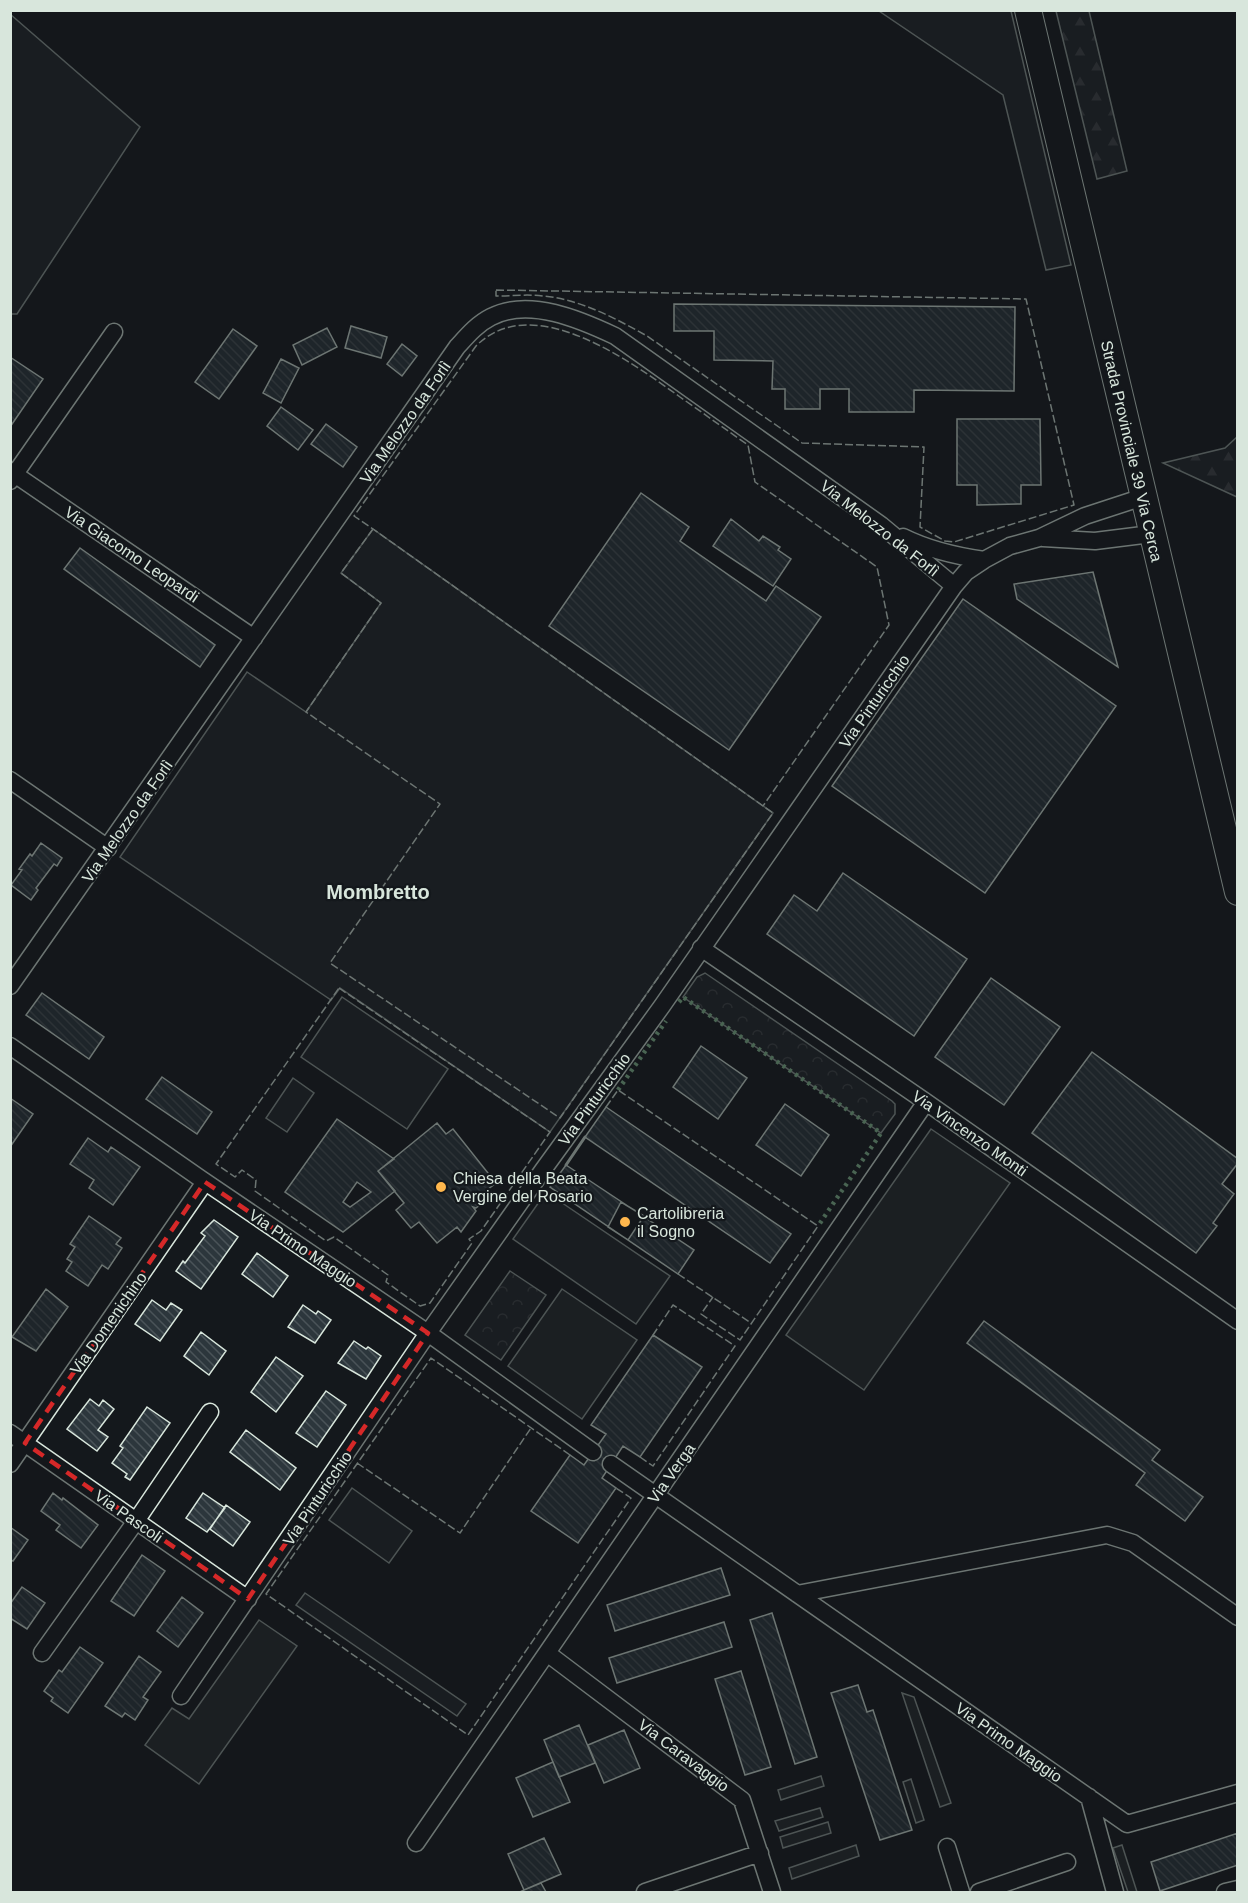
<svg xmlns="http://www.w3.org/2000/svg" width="1248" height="1903" font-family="Helvetica,sans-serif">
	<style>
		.grass { fill: #202428; stroke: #939e99; stroke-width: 1.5 }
		.forest { fill: url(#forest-firs); stroke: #939e99; stroke-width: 1.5 }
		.park { fill: url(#park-crowns); stroke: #939e99; stroke-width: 1.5 }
		.parking { fill: #24282b; stroke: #939e99; stroke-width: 1.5 }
		.building { fill: url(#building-back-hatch); stroke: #d8e6dc; stroke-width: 1.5; fill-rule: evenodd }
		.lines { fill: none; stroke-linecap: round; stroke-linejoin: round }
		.minor-casing { stroke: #d8e6dc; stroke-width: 19 }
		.primary-casing { stroke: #d8e6dc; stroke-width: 28 }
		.minor { stroke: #14181c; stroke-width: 16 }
		.primary { stroke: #14181c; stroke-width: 26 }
		.hedge { stroke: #8ac095; stroke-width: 4.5; stroke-dasharray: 3 4.5; stroke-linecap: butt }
		.fence { stroke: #d8e6dc; stroke-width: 1.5; stroke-dasharray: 8 3; stroke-linecap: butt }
		.wall { stroke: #d8e6dc; stroke-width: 3 }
		.marked { fill: none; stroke: #d62828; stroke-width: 4.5; stroke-dasharray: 12 8; stroke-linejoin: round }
		.poi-dot { fill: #ffb74d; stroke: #14181c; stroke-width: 2 }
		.labels { text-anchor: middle; stroke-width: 4.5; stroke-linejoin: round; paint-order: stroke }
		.street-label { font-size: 16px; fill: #d8e6dc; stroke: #14181c }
		.poi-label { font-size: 16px; fill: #d8e6dc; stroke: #14181c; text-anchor: start }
		.quarter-label { font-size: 20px; font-weight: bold; fill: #d8e6dc; stroke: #14181c }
	</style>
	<defs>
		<pattern id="forest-firs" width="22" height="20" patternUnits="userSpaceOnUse" patternTransform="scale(1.5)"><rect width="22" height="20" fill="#202428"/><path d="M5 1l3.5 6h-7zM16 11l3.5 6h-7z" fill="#404447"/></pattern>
		<pattern id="park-crowns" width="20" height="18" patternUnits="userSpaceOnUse" patternTransform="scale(1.5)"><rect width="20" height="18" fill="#202428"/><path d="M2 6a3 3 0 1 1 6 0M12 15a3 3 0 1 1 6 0" fill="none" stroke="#404447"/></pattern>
		<pattern id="building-back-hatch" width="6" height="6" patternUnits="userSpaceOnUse" patternTransform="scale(1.5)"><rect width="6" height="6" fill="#2c363c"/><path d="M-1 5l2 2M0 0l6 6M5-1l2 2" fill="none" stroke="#4a5358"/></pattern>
	</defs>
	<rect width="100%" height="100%" fill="#14181c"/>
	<path class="grass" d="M879,11h132l60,254 -25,5 -43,-175z
		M10,14l130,113 -123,187h-7z
		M373,529l400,284 -223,319 -210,-144 -9,12 -211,-143 127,-185 59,40 75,-109 -40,-30z
		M342,997l106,72 -41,60 -106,-72z
		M293,1078l21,15 -27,39 -21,-14z
		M546,1192l124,84 -34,48 -123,-85z
		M352,1488l60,43 -23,32 -60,-43z
		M305,1593l161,111 -9,12 -161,-111z"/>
	<path class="forest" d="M1056,11h33l38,160 -30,8z
		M1237,437v60l-74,-34 62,-15z"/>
	<path class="park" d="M705,973l187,128 3,3v10l-14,19 -198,-136 14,-20z
		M510,1271l36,24 -45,65 -36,-25z"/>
	<path class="parking" d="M931,1129l79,54 -146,207 -78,-55z
		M562,1289l75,51 -55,79 -74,-53z
		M259,1620l38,26 -98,138 -54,-39 27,-37 17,11z
		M902,1693l12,4 37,106 -11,4z
		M821,1776l3,10 -43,14 -3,-10z
		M911,1779l13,41 -8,3 -13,-41z
		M820,1808l3,9 -44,14 -4,-10z
		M828,1822l3,11 -48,15 -3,-11z
		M856,1845l3,11 -67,23 -3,-11z
		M1122,1845l15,47h-9l-15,-44z"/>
	<path class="building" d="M674,304l341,3 -1,84 -100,-1v22h-65v-23h-29v20h-35v-20h-13l1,-28 -59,-1v-29h-40z
		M351,326l36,11 -6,21 -36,-10z
		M327,328l10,19 -35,18 -9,-20z
		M233,329l24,17 -38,53 -24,-17z
		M402,344l15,12 -15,20 -15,-12z
		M10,357l33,22 -33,48z
		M281,359l18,9 -18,35 -18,-10z
		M281,407l32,23 -15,20 -31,-24z
		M957,419h83l1,66h-20v19l-44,1v-20h-20z
		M326,424l31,23 -14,20 -32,-23z
		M641,493l48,34 -9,14 86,60 10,-15 45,31 -92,133 -180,-124z
		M731,519l28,22 4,-5 17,11 -2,3 13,9 -18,27 -60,-40z
		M80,548l135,97 -15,22 -136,-98z
		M1093,572l25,95 -101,-68 -3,-15z
		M963,599l153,107 -131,187 -153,-107z
		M41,843l21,15 -5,8 -3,-2 -18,24 2,2 -7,10 -20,-15 11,-15 -3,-1 11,-15 2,2z
		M843,873l124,86 -53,77 -147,-102 27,-39 23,16z
		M991,978l69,49 -56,78 -69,-48z
		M42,993l62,44 -15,22 -63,-44z
		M701,1046l46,32 -29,41 -45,-32z
		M1092,1052l146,107v4l-16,21 12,10 -21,29 4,3 -21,27 -164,-120z
		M162,1077l50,35 -15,22 -51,-35z
		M10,1098l23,16 -23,33z
		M785,1104l44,31 -28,41 -45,-31z
		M606,1107l185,127 -21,29 -185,-126z
		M337,1119l57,40 -16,12 17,20 -52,41 -58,-40zM357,1182l14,10 -21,15 -7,-5z
		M437,1123l9,11 7,-5 43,54 -13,10 1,9 -8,6 -3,-1 3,4 -15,21 -4,-5 -20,16 -18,-21 -8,6 -15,-18 8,-7 -26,-32z
		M88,1138l20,14 3,-5 29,20 -27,38 -24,-17 5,-8 -24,-16z
		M566,1165l128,85 -16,24 -128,-87z
		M621,1202l23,14 -16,24 -20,-13z
		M89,1216l32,22 -5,6 6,4 -14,21 -6,-4 -14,21 -22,-15 6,-9 -5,-3 8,-12 -5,-3z
		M214,1220l24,17 -37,52 -25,-18 7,-10 2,2 20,-27 -4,-3z
		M257,1253l31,23 -15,21 -31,-23z
		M46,1289l22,18 -32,44 -24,-14z
		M152,1300l14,10 5,-7 11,7 -22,31 -25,-17z
		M303,1305l13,9 2,-3 13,9 -16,23 -27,-16z
		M984,1321l176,129 -8,10 51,37 -18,24 -49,-36 9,-12 -178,-130z
		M201,1332l25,19 -17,24 -25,-19z
		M653,1335l49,32 -62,90 -17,-11 -21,32 14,10 -38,55 -47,-32 39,-56 14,10 22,-31 -15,-9z
		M354,1341l12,8 2,-2 13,9 -15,23 -28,-16z
		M276,1357l27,19 -27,36 -25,-20z
		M326,1391l20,14 -29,42 -21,-14z
		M90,1399l9,7 4,-6 11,9 -16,21 10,7 -11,14 -30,-22z
		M147,1407l23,16 -40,57 -5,-3 2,-3 -15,-11 11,-15 -3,-2z
		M246,1430l50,38 -16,22 -50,-38z
		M53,1493l9,7 1,-2 35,27 -17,23 -25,-18 4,-5 -19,-14z
		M203,1493l22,15 -18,24 -21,-14z
		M226,1505l24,17 -17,24 -23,-17z
		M10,1527l18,13 -15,21 -3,-1z
		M142,1555l23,16 -31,45 -23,-15z
		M721,1568l9,27 -115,36 -8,-26z
		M22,1587l23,16 -18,26 -17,-11v-14z
		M182,1597l21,16 -25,34 -21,-16z
		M772,1613l45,144 -22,7 -45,-144z
		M724,1622l8,25 -115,36 -8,-25z
		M80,1647l23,16 -35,50 -17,-12 2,-3 -9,-7 15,-21 3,2z
		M139,1656l22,16 -18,25 5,3 -13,20 -10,-7 -3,4 -17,-11z
		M741,1671l30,96 -26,8 -30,-96z
		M858,1685l9,27 6,-2 39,120 -32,10 -49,-147z
		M579,1725l16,38 -36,14 -15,-37z
		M624,1730l16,38 -36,15 -16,-38z
		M553,1762l17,40 -37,15 -17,-39z
		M1238,1833v32l-78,26 -9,-29z
		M544,1838l17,36 -37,16 -16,-36z
		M541,1883l5,9h-26l4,-2z"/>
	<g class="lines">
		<defs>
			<path id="minor" d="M10,471l244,167
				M10,481l104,-149
				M903,537c26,13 53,19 81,23
				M1043,538l52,3 56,-7
				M10,780l98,68
				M701,948l225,154 312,219
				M10,986l447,-639c10,-11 20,-23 34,-30 38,-20 90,3 124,19l266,189 73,61
				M10,1046l191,133 227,154 165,119
				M10,1433l238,166
				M10,1464l195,-282
				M611,1464l516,360 111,-31
				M797,1594l310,-59 26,8 105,74
				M42,1653l94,-132 74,-109
				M547,1653l195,147 30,92
				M181,1696l247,-363 115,-163 119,-164 292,-420 12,-14 18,-12 26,-14 29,-8 46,-22 58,-19
				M1089,1797l26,95
				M416,1843l510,-741
				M947,1847l14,45
				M645,1892l115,-39
				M979,1892l88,-30
				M1225,1892l13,-3"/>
			<path id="primary" d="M1028,10l210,882"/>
		</defs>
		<use href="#minor" class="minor-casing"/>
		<use href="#primary" class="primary-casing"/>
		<use href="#minor" class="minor"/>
		<use href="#primary" class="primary"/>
		<path class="hedge" d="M679,1002l4,-5 198,136 -63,93
			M618,1090l48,-69"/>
		<path class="fence" d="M496,290l530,9 48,206 -120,37 -9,-1 -25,-14 4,-80 -122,-4 -155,-107c-32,-18 -68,-37 -104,-40 -16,-2 -32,0 -47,0z
			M373,529l-32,44 40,30 -75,109 134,92 -110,159 230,155 213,-305 -10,-7 -390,-277 -19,-13 122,-170c57,-57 155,16 204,51 23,16 45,32 68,48l7,37 122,85 12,58 -126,181
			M339,988l211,144 -69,99 -12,8 3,4 -42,60 -10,3 -34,-24 2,-7 -54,-38 -8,4 -71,-50 1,-11 -14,-10 -7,7 -19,-13z
			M606,1107l12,-17 200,136 -78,114 -39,-26 12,-17
			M678,1274l73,49
			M570,1455l-139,-97 -165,236 202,141 163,-237 -15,-10
			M640,1457l13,9 82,-120 -62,-41 -20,30
			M357,1463l103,70 71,-105"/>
		<path class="wall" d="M566,1165l19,-28"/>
	</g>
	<path d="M0 0H1248V1903H0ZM205,1182l223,151 -180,266 -223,-156z" fill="#14181c" fill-opacity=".55" fill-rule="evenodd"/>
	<path class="marked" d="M205,1182l223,151 -180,266 -223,-156z"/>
	<g class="poi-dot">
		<circle cx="441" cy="1187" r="6"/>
		<circle cx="625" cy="1222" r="6"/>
	</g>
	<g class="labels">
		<g class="street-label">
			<text transform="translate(405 422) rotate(-55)" y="6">Via Melozzo da Forlì</text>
			<text transform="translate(1132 451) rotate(77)" y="6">Strada Provinciale 39 Via Cerca</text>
			<text transform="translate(880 528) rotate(38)" y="6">Via Melozzo da Forlì</text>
			<text transform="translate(132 554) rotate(34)" y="6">Via Giacomo Leopardi</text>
			<text transform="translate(874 701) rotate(-55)" y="6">Via Pinturicchio</text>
			<text transform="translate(127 821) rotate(-55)" y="6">Via Melozzo da Forlì</text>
			<text transform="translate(594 1099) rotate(-54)" y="6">Via Pinturicchio</text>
			<text transform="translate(970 1133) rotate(35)" y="6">Via Vincenzo Monti</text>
			<text transform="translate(303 1248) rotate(34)" y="6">Via Primo Maggio</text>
			<text transform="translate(108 1323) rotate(-55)" y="6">Via Domenichino</text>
			<text transform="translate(671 1473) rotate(-55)" y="6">Via Verga</text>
			<text transform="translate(317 1498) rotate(-56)" y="6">Via Pinturicchio</text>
			<text transform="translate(129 1516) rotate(35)" y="6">Via Pascoli</text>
			<text transform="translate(1009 1742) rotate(35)" y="6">Via Primo Maggio</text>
			<text transform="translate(684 1755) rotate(37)" y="6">Via Caravaggio</text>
		</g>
		<g class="poi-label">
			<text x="453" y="1184">Chiesa della Beata<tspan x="453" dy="18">Vergine del Rosario</tspan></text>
			<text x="637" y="1219">Cartolibreria<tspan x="637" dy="18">il Sogno</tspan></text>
		</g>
		<g class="quarter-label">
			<text x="378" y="899">Mombretto</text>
		</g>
	</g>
	<rect width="1248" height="1903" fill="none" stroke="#d8e6dc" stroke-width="24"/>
</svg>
